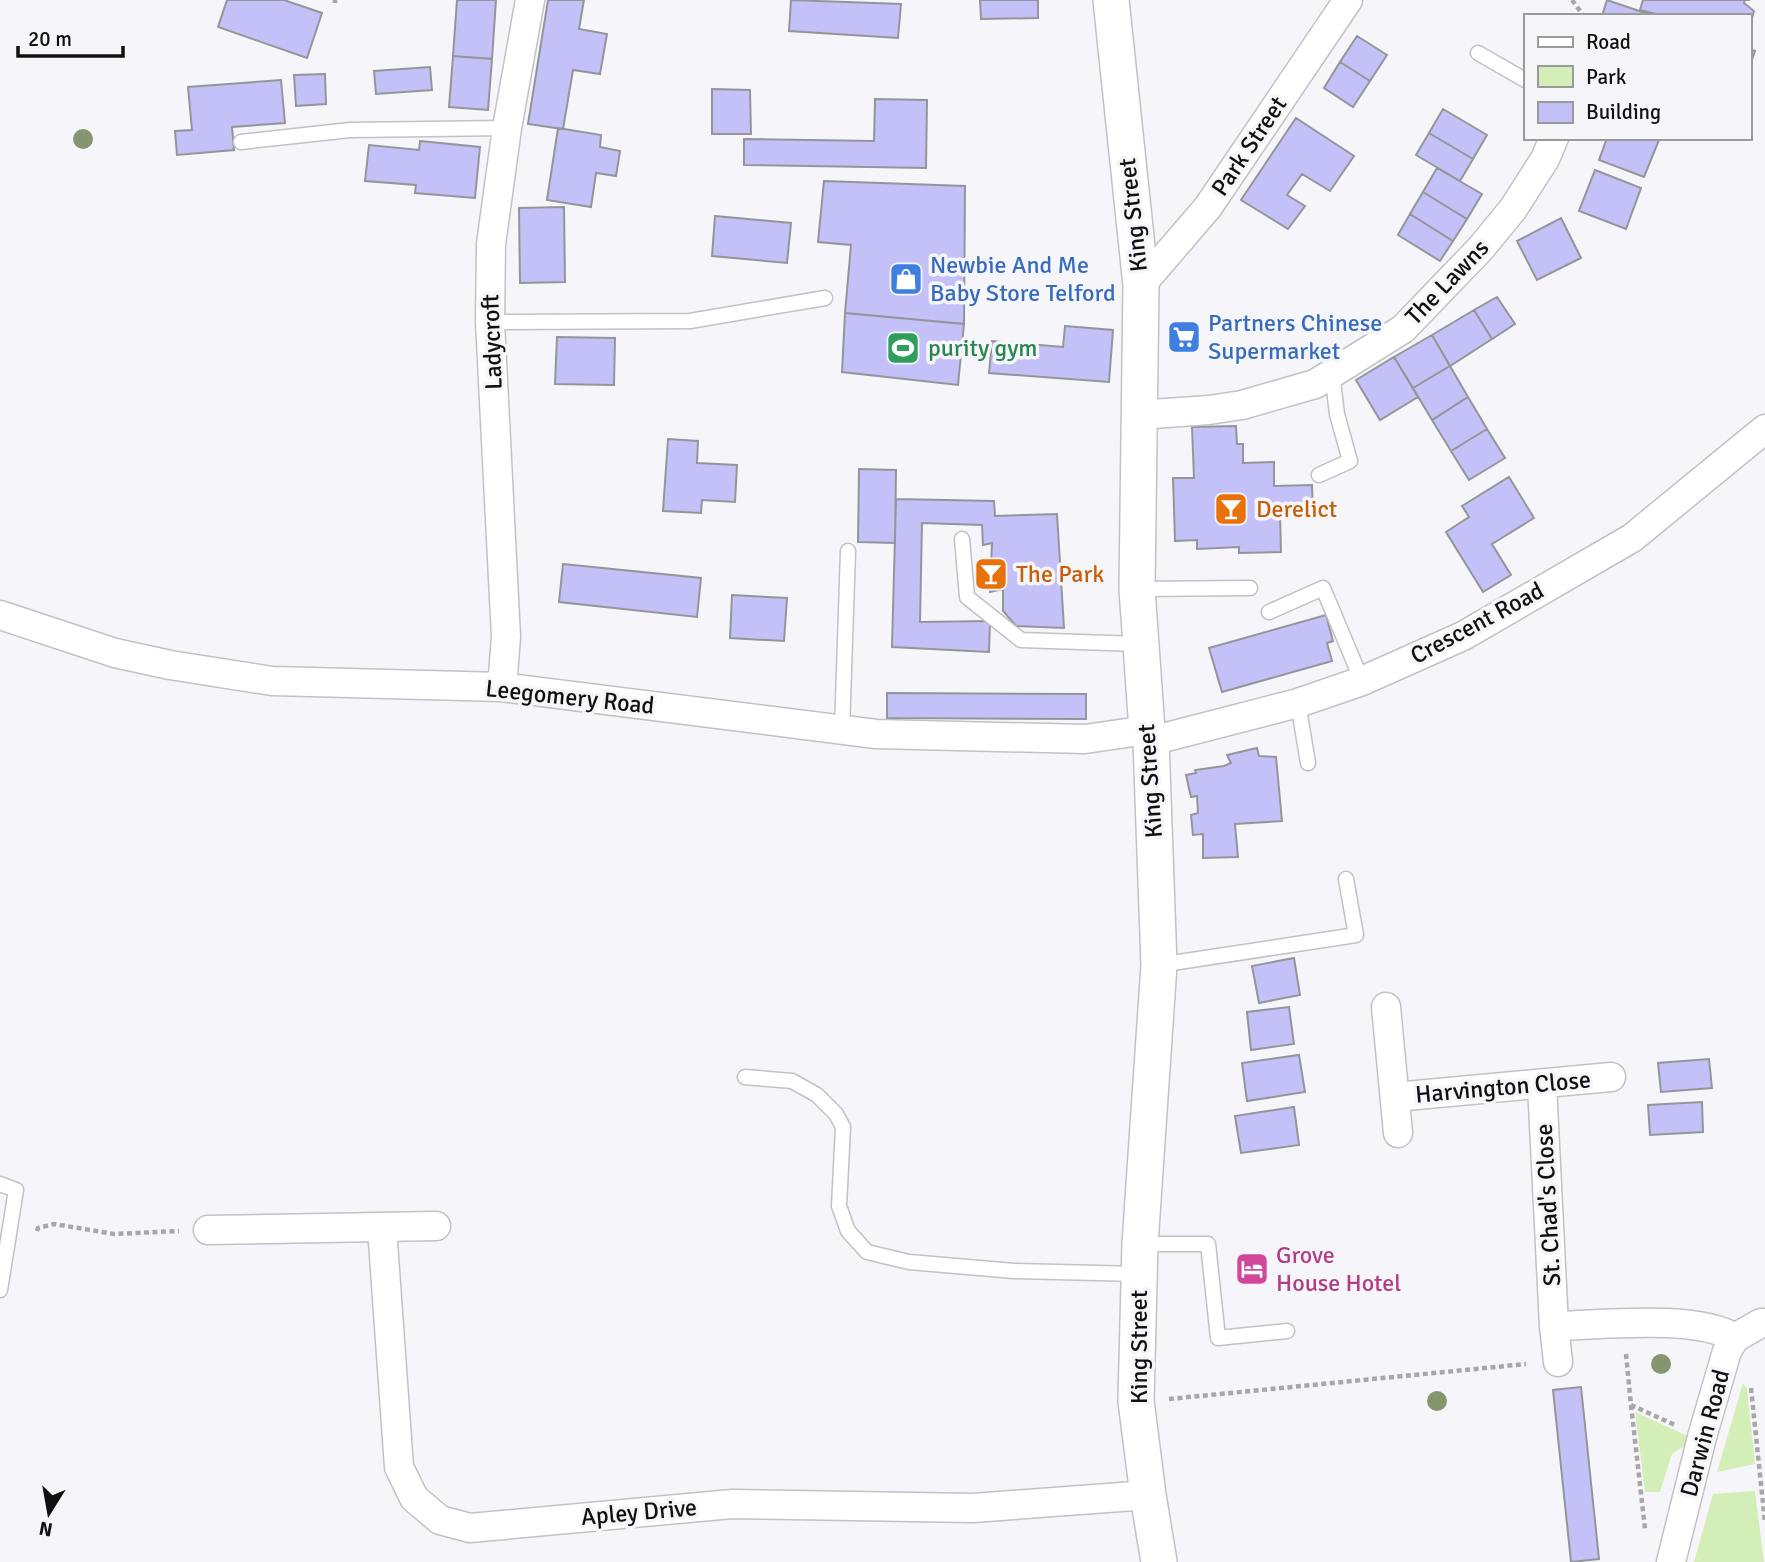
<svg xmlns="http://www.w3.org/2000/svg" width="1765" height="1562" font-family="Signika,sans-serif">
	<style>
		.green { fill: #d3efb7 }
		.building { fill: #c4c1f8; stroke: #959599; stroke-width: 2 }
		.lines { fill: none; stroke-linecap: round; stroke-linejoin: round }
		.service-casing { stroke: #c2c1c5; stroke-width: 17 }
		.minor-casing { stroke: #c2c1c5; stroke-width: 31 }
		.tertiary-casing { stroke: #c2c1c5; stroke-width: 38 }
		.path { stroke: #a7a7aa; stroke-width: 4.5; stroke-dasharray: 5 3.5; stroke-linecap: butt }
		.service { stroke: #fff; stroke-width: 14 }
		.minor { stroke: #fff; stroke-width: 28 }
		.tertiary { stroke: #fff; stroke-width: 35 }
		.tree { fill: #869470 }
		.labels { text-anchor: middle; stroke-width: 7; stroke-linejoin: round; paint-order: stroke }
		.street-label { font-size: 24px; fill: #101012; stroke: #f6f6fa }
		.shop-label { font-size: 24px; fill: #366cbe; stroke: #f6f6fa; text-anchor: start }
		.leisure-label { font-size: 24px; fill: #27864d; stroke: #f6f6fa; text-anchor: start }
		.food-label { font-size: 24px; fill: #c56008; stroke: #f6f6fa; text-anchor: start }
		.hotel-label { font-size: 24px; fill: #b23c85; stroke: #f6f6fa; text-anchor: start }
	</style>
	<rect width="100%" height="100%" fill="#f6f6fa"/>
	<path class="green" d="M1743,1383l4,6 8,75 -38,8z
		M1635,1412l53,24 -2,9 -14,9 -12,38h-15z
		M1755,1491l9,71h-70l19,-68z"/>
	<path class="building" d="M227,0h57l38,13 -15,45 -89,-31z
		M457,0h39l-4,59 -39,-3z
		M548,0h36l-5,29 28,5 -7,40 -27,-4 -10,59 -35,-5z
		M791,0l110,4 -3,34 -109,-7z
		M980,0h58v18l-57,1z
		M1607,0l44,15 -49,1z
		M1643,0h107h-5l-1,3 10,8 -5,17v-12h-85l-24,-6z
		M1357,36l30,19 -17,26 -30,-19z
		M1749,49l6,2 -6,18z
		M453,56l39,3 -4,51 -39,-3z
		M1340,62l30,19 -17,26 -29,-19z
		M430,67l2,23 -56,4 -2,-23z
		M325,74l1,30 -30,2 -2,-31z
		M281,80l4,43 -53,4 2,23 -57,5 -2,-24 17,-1 -4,-43z
		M712,89l38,1 1,44h-39z
		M875,99l52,1 -1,68 -182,-3v-26l130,2z
		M1443,109l44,26 -14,24 -44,-26z
		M1296,118l58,38 -24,35 -28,-17 -15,21 18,11 -17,23 -47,-29z
		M558,128l43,7 -1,12 20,4 -4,25 -20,-3 -5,34 -44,-7z
		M1429,133l44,26 -13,22 -44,-26z
		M1607,138h47l5,2 -15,37 -45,-17z
		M420,141l60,6 -5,51 -60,-5 1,-8 -51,-4 4,-36 50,5z
		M1437,168l45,26 -15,25 -44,-27z
		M1595,170l46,18 -15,41 -47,-18z
		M824,181l141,5 -1,138 -119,-11 6,-68 -33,-3z
		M1423,192l44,27 -14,22 -43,-27z
		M564,207l1,75 -45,1 -1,-75z
		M1410,214l43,27 -13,20 -42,-26z
		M715,216l76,7 -4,40 -75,-7z
		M1561,218l20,40 -44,22 -20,-39z
		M1497,297l18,27 -23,15 -18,-29z
		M1474,310l18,29 -42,27 -18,-31z
		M845,313l119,11 -6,61 -116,-13z
		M1065,326l48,4 -4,52 -120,-9 3,-32 71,6z
		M1432,335l18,31 -37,22 -19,-31z
		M557,337l58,1 -1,47 -59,-1z
		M1394,357l24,40 -38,23 -24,-40z
		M1450,366l18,31 -36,23 -19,-32z
		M1468,397l19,32 -36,22 -19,-31z
		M1236,426l1,18h6v19l31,-1v24l38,-1 1,28 -33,1 1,38 -42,1v-6l-42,2v-9l-22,1 -2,-63h21l-2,-51z
		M1487,429l18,29 -36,22 -18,-29z
		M668,439l30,2 -1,22 40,2 -2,37 -33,-2 -1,13 -38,-2z
		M859,469l37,1 -1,73 -37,-1z
		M1509,477l25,41 -42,26 19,31 -28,17 -37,-60 23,-15 -7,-11z
		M896,499l98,2 1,15 62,-2 7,114 -48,-2 -13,-15v-22l-13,3 2,-49 -9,2 -1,-20 -60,-2 -2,99 70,-1 -1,31 -97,-5z
		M563,564l138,14 -4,39 -138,-15z
		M732,595l55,3 -3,43 -54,-3z
		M1326,615l7,26 -6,2 5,18 -110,31 -13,-44z
		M887,693l199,1v25l-199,-1z
		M1257,748l2,8 17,1 6,64 -47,3 3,33 -35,1v-24l-10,1 -2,-20 7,-2 -1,-17 -6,1 -5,-22 10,-2 -1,-3 29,-4 7,-3 -4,-8z
		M1294,958l6,37 -41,8 -7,-37z
		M1289,1007l5,37 -43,6 -4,-38z
		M1299,1055l6,37 -58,9 -5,-38z
		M1709,1059l3,29 -51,4 -3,-29z
		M1702,1102l1,30 -53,3 -2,-30z
		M1294,1107l5,38 -58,8 -6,-37z
		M1581,1387l18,172 -28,3 -18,-172z"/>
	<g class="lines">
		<defs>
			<path id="service" d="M1478,53l47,27
				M241,142l109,-12 157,-2
				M490,322l200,-1 135,-23
				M1319,475l31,-14 -13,-47 -5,-41
				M962,539l5,58 54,43 118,4
				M1138,589l112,-1
				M1269,612l54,-24 39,93
				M1298,703l10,60
				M842,730l6,-179
				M1159,965l197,-30 -10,-56
				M745,1077l47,4 25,14 19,19 7,13 -4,79 9,25 19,21 42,10 105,9 125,3
				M0,1184l16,6 -16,100
				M1141,1244h67l10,94 69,-7"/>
			<path id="minor" d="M1141,285l67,-78 140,-207
				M1138,415l71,-5 33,-5 73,-21 88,-55 78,-81 32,-39 32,-50 9,-21
				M0,615l115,38 55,12 102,16 230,6 374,47 209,5 62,-9
				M502,687l4,-50 -16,-315 1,-78 16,-116 23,-128
				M1151,741l147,-38 64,-22 101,-45 169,-98 133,-109
				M1386,1007l12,126
				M1542,1085l12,241 4,36
				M1395,1097l216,-20
				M382,1228l17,239 15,31 26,22 30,8 262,-24 241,4 175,-13
				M208,1230l228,-4
				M1554,1326c47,-1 143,-12 181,12
				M1671,1562l31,-125 25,-86 8,-13 26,-15h4"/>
			<path id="tertiary" d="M1111,0l30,285 -4,304 10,141 4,11 8,224 -19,279 -4,157 12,94 11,67"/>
		</defs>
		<use href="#service" class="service-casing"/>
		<use href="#minor" class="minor-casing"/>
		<use href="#tertiary" class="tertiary-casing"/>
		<path class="path" d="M335,0v3
			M1572,0l12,16
			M37,1231l1,-3 16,-4 60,10 65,-3
			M1626,1354l5,51 44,20
			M1751,1388l14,135
			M1169,1399l357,-35
			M1631,1405l14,124"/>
		<use href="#service" class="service"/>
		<use href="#minor" class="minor"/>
		<use href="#tertiary" class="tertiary"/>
	</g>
	<g class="tree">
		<circle cx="83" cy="139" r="10"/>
		<circle cx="1661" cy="1364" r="10"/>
		<circle cx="1437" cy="1401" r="10"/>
	</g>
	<defs>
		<symbol id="shop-square" viewBox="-11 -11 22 22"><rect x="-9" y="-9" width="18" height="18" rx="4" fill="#3f7fe0" stroke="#f6f6fa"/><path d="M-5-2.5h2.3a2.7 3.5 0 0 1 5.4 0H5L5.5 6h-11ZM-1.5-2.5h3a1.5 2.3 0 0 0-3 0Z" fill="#fff"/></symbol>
		<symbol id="supermarket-square" viewBox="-11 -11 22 22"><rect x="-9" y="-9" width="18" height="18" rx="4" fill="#3f7fe0" stroke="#f6f6fa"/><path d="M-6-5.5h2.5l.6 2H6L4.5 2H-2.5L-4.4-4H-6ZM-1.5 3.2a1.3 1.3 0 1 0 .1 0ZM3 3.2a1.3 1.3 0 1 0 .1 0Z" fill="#fff"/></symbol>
		<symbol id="stadium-square" viewBox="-11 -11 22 22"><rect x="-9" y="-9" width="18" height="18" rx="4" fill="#2e9e5b" stroke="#f6f6fa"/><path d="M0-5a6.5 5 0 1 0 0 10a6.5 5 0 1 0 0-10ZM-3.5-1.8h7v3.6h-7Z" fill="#fff"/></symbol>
		<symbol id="bar-square" viewBox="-11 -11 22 22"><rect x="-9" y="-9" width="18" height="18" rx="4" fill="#e8710a" stroke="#f6f6fa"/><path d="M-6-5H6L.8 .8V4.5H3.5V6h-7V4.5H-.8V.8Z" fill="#fff"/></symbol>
		<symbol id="hotel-square" viewBox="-11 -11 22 22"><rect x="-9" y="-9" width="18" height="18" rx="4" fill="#d1479c" stroke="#f6f6fa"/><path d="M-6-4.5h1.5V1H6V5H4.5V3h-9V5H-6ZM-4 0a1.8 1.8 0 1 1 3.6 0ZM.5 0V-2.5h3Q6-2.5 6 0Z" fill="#fff"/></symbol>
	</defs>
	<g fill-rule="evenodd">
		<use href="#shop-square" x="887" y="260" width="38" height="38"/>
		<use href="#supermarket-square" x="1165" y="318" width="38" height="38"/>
		<use href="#stadium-square" x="884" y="329" width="38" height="38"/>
		<use href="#bar-square" x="1212" y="490" width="38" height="38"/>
		<use href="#bar-square" x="972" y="555" width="38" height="38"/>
		<use href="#hotel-square" x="1233" y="1250" width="38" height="38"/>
	</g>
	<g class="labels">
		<g class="street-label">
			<text transform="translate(1249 146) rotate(-56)" y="8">Park Street</text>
			<text transform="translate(1133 215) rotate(-96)" y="8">King Street</text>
			<text transform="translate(1447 282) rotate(-46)" y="8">The Lawns</text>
			<text transform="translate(492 342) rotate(-92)" y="8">Ladycroft</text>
			<text transform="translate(1477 623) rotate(-28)" y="8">Crescent Road</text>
			<text transform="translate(570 697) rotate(6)" y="8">Leegomery Road</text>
			<text transform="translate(1150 781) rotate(-94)" y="8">King Street</text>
			<text transform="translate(1503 1087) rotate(-5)" y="8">Harvington Close</text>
			<text transform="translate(1548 1205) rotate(-93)" y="8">St. Chad's Close</text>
			<text transform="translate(1139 1347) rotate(-90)" y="8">King Street</text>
			<text transform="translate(1705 1433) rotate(-75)" y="8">Darwin Road</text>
			<text transform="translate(639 1512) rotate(-5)" y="8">Apley Drive</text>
		</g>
		<g class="shop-label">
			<text x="930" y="273">Newbie And Me<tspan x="930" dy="28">Baby Store Telford</tspan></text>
			<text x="1208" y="331">Partners Chinese<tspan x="1208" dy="28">Supermarket</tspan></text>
		</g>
		<g class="leisure-label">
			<text x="928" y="356">purity gym</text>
		</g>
		<g class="food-label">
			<text x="1256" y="517">Derelict</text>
			<text x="1016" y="582">The Park</text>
		</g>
		<g class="hotel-label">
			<text x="1276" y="1263">Grove<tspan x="1276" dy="28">House Hotel</tspan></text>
		</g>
	</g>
	<rect x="1524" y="14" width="228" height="126" fill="#f6f6fa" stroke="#9a9a9d" stroke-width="2"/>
	<rect x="1538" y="37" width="35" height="10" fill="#ffffff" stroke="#9a9a9d" stroke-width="2"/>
	<text x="1586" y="49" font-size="21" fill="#101012">Road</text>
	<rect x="1538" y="66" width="35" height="21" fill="#d3efb7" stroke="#9a9a9d" stroke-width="2"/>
	<text x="1586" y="84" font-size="21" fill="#101012">Park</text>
	<rect x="1538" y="102" width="35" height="21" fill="#c4c1f8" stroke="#9a9a9d" stroke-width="2"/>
	<text x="1586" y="119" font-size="21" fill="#101012">Building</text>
	<g transform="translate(49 1513) rotate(191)" stroke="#f6f6fa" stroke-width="5" paint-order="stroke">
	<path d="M0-5L12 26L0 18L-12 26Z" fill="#101012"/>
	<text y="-10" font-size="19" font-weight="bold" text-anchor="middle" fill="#101012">N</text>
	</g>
	<path d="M18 46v10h105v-10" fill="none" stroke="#101012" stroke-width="3.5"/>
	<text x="28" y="46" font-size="21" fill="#101012" stroke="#f6f6fa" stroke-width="5" paint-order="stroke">20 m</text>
</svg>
